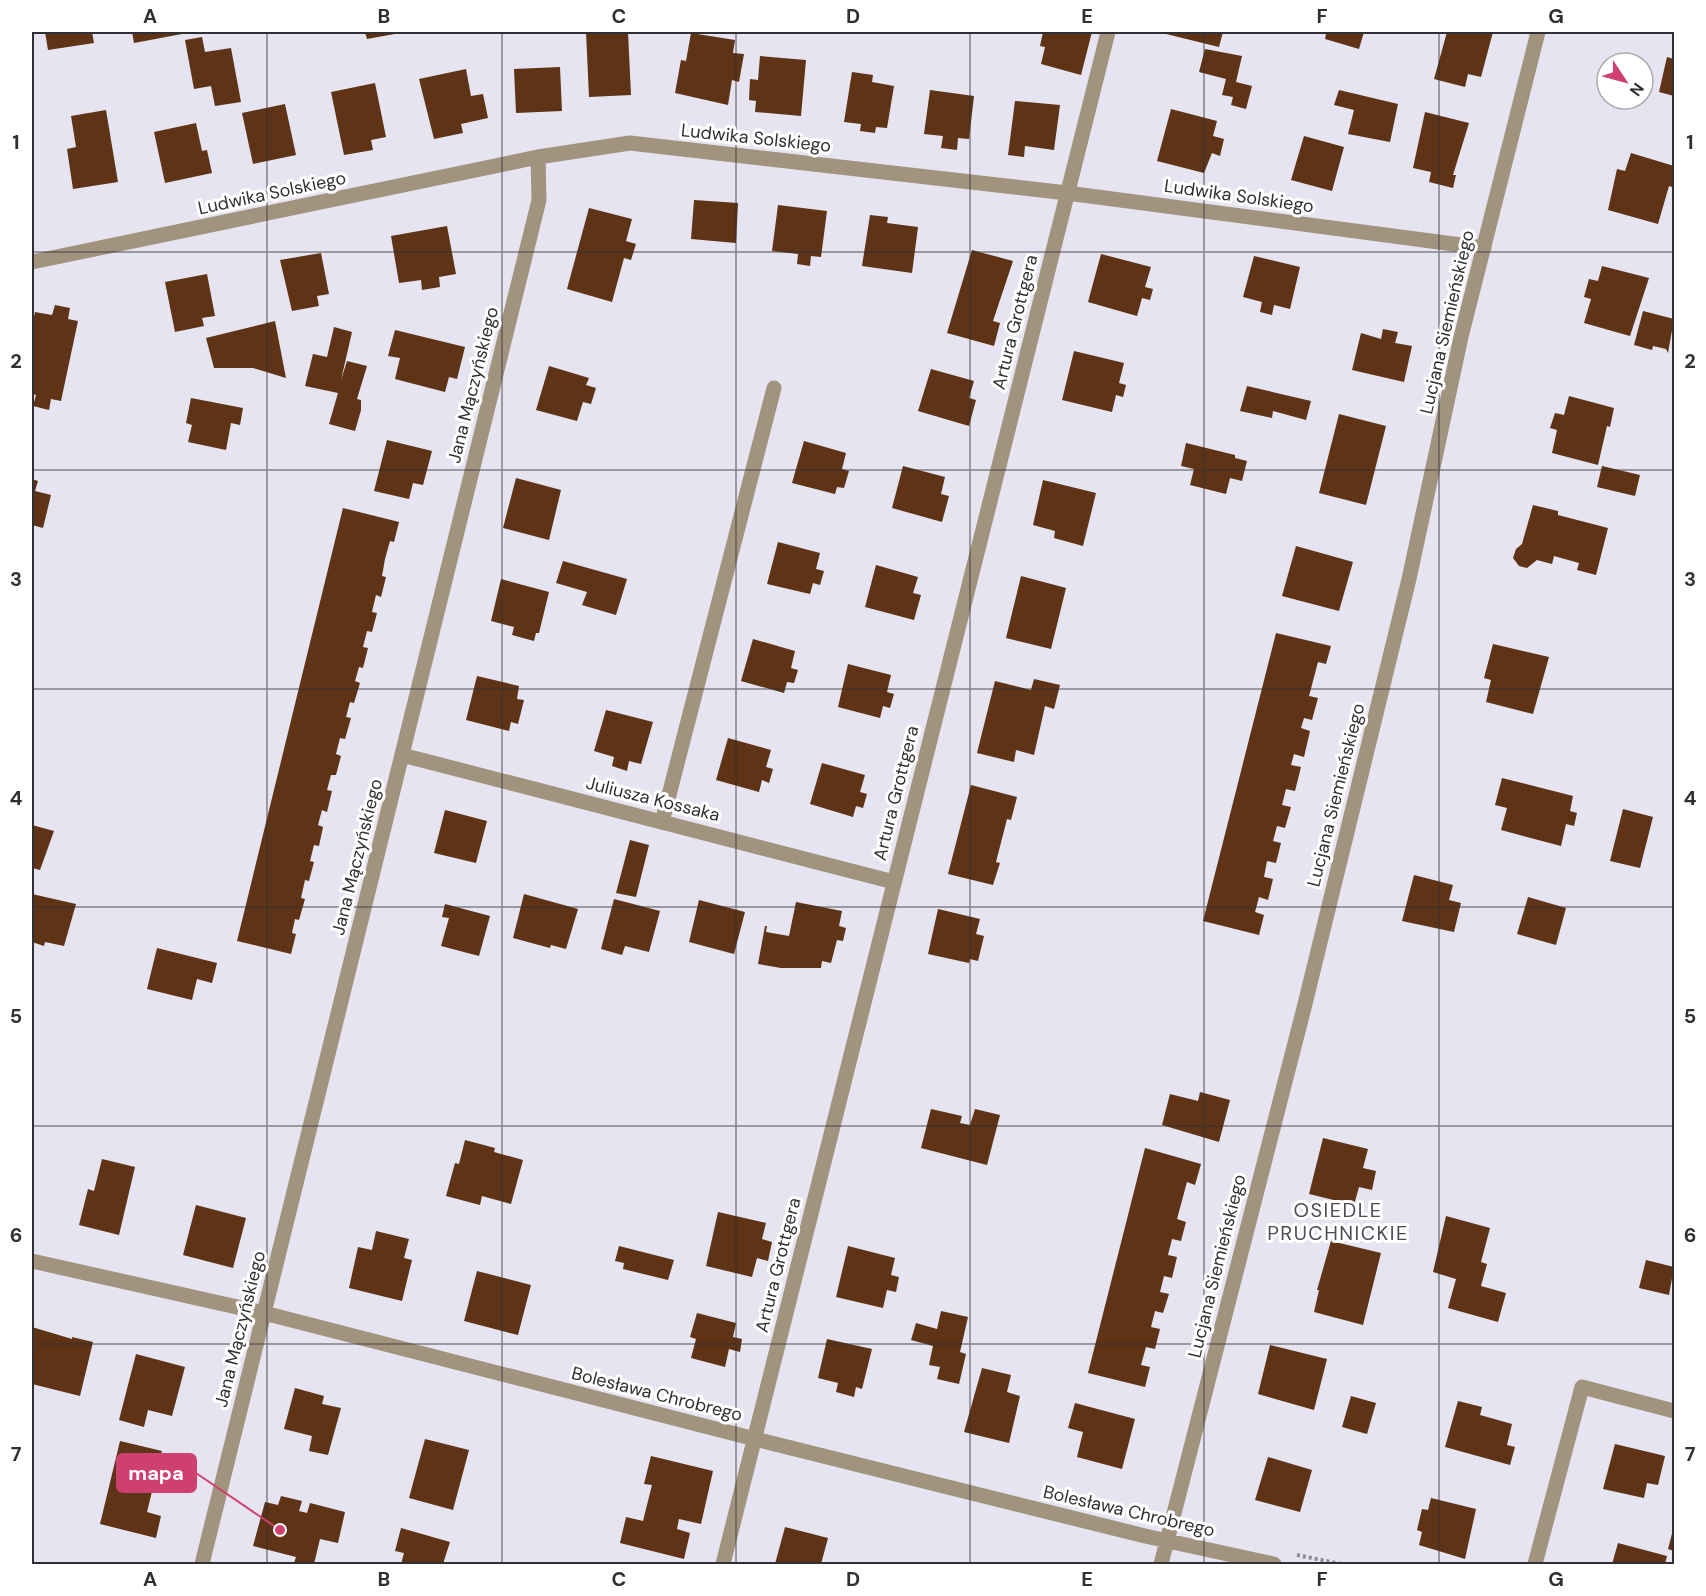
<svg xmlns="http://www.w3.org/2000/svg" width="1706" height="1596" font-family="'DM Sans',sans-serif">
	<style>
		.building { fill: #5e3316 }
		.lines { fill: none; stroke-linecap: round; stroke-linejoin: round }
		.path { stroke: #8d8c95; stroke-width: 4; stroke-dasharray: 3 3; stroke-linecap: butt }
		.lane { stroke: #a2937f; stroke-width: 15 }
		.street { stroke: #a2937f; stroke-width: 15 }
		.grid { fill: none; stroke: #302f34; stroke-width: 1.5; stroke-opacity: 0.55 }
		.labels { text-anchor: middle; stroke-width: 6; stroke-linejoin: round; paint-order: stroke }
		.street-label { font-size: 18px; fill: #302f34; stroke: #fff }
		.neighbourhood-label { font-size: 20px; letter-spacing: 1.5px; fill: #4d4d57; stroke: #fff }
		.leader { fill: none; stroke: #ce416f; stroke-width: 2 }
		.callout-dot { fill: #ce416f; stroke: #fff; stroke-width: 2 }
		.callout { fill: #ce416f; stroke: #ce416f; stroke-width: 2 }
		.callout-label { font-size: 20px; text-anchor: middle; font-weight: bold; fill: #fff }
		.neatline { fill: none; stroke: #302f34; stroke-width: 2 }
		.grid-label { font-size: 20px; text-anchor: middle; font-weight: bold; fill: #302f34 }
	</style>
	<rect width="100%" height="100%" fill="#e5e4f0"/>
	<path class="building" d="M45,32h47l2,11 -46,7z
		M132,32h50v2l-48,9z
		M365,32h34l1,1 -33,6z
		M586,32h42l3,63 -42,2z
		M1043,32h49l-11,43 -40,-11 4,-17 -5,-1z
		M1158,32h65l-4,15z
		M1320,32h44l-5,17 -34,-10 1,-5z
		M1447,32h46l-12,45 -13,-3 -3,13 -31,-8z
		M691,33l44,7 -2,13 11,1 -5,28 -7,-2 -4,25 -53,-12 6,-33 5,1z
		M202,37l3,15 26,-4 10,54 -26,4 -4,-20 -17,3 -9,-49z
		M1205,49l37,7 -6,26 16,4 -6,23 -15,-4 2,-8 -11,-2 4,-16 -27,-7z
		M760,56l46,4 -5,56 -46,-4 1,-11 -7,-1 1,-21 8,1z
		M1667,57l7,2v37l-15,-4z
		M560,67l2,44 -46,2 -2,-44z
		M466,69l5,27 12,-2 5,24 -27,6 2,9 -29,6 -15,-60z
		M852,72l21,3 -1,7 22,4 -7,42 -11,-1 -1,6 -15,-2 1,-7 -17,-2z
		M375,83l11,54 -15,3 2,10 -29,5 -13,-63z
		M930,90l44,6 -5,43 -11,-1 -1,12 -16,-2 2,-12 -19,-2z
		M1339,90l59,14 -8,38 -42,-8 6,-24 -20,-5z
		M1015,101l45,4 -6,45 -29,-4 -1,11 -16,-2z
		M285,104l11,51 -43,9 -11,-51z
		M1171,109l46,12 -4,15 11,3 -4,17 -8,-3 -8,20 -47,-12z
		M106,110l12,72 -45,7 -6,-40 9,-2 -5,-31z
		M1425,112l44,11 -16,52h3l-3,13 -24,-6 2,-10 -18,-4z
		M196,123l6,28 5,-1 5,23 -47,10 -11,-51z
		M1304,136l40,11 -12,44 -41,-11z
		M1631,153l43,13 -2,21 -3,-1 -11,38 -50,-14 9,-41 8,2z
		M694,200l44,3 -2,40 -45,-4z
		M778,205l49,6 -6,46 -10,-1 -1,10 -13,-2 1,-10 -26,-3z
		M589,208l43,11 -6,22 10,3 -5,16 -7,-2 -12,44 -45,-13z
		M870,215l18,2 -1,6 31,4 -6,46 -50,-7z
		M447,226l9,48 -17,3 1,10 -18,3 -1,-10 -22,3 -8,-47z
		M972,250l41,11 -20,60 7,2 -6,23 -47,-13z
		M321,253l8,41 -12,2 2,10 -27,5 -12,-51z
		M1101,254l50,13 -6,20 8,2 -3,11 -8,-2 -5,18 -49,-14z
		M1254,256l46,11 -10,42 -16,-4 -2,10 -12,-3 2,-10 -19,-5z
		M1602,266l47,12 -19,58 -46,-13 7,-24 -7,-2 5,-18 9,2z
		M207,274l8,42 -13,2 2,8 -29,6 -10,-50z
		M55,305l15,3 -2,11 10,2 -17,80 -10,-2 -2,11 -16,-4 3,-11 -4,-1v-69l3,-13 17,3z
		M1643,311l31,8 -6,34 -2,-4 -13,-3 -1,4 -18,-5z
		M275,321l11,57 -33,-10h-39l-8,-30z
		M334,327l18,5 -11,48 6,-19 20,5 -10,33 4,1v10l-6,21 -26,-7 9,-31 -33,-7 8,-32 14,3z
		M1383,329l15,3 -3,11 17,3 -8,36 -52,-12 9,-37 20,6z
		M395,330l70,17 -8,32 -8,-2 -4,15 -50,-13 5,-21 -12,-2z
		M1074,351l50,12 -5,20 7,2 -3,12 -7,-2 -4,17 -50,-12z
		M549,366l40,12 -3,7 10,3 -5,16 -8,-2 -6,19 -41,-11z
		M931,369l43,12 -5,17 7,2 -7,26 -51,-15z
		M1247,386l64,15 -5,19 -33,-9 -1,7 -32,-7z
		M1569,396l45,12 -4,19 -3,-1 -9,39 -46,-12 5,-23 -7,-2 5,-15 9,2z
		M191,398l52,10 -3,17 -9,-2 -5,27 -38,-8 4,-17 -6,-2z
		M1339,414l47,12 -20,79 -47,-12z
		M387,440l45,11 -9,34 -10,-2 -4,16 -35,-8z
		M804,441l42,12 -4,16 7,2 -5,17 -7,-1 -2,7 -43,-11z
		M1186,443l49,12v3l12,3 -5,20 -12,-3 -4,16 -36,-9 4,-16 -13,-3z
		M903,466l42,11 -4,17 8,2 -7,26 -50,-14z
		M1602,466l38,9 -5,21 -38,-9z
		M516,478l45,12 -12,50 -46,-12z
		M32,479l6,2 -3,10 16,4 -8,33 -11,-3z
		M1043,480l53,13 -13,53 -29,-8 1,-7 -22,-6z
		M1533,505l25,6v4l50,13 -12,47 -19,-5 2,-7 -25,-7 -2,8 -15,-4 -10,8 -8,-2 -6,-8 3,-9 6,-5z
		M343,508l56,14 -5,20 -4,-1 -5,18 -3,17 4,1 -5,20 -5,-2 -4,17 5,1 -5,19 -5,-1 -4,16 5,1 -5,20 -4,-1 -4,14 5,2 -6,20 -4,-1 -4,15 5,1 -6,21 -5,-1 -4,16 5,2 -5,19h-5l-4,15 5,1 -5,21 -5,-2 -4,15 5,2 -4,19 -5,-1 -4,16 4,1 -5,19 -4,-1 -4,18 4,1 -6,21 -4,-1 -3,14 4,1 -5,20 -54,-13z
		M778,542l42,11 -4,16 8,2 -4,14 -7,-2 -3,11 -43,-10z
		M1296,546l57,16 -14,49 -57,-15z
		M563,561l64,18 -11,36 -34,-10 5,-13 -31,-9z
		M876,565l42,12 -5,16 8,2 -7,25 -49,-13z
		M1021,576l45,12 -15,61 -45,-11z
		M501,579l48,13 -10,41h-3l-2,8 -22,-6 2,-8 -23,-6z
		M1276,633l55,13 -5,18 -8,-2 -9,34 9,2 -6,22 -8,-2 -3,10 9,3 -6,26 -10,-3 -3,11 10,2 -6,24 -9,-2 -4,16 9,2 -6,21 -8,-2 -4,15 8,2 -5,20 -9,-2 -3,16 9,2 -5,21 -9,-3 -4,15 9,3 -5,20 -56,-14z
		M753,639l42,12 -4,17 7,2 -4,13 -7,-1 -3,11 -43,-12z
		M1493,644l56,13 -16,57 -47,-12 5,-22 -7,-2z
		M848,664l43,11 -4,17 7,2 -4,14 -7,-2 -3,12 -42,-11z
		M477,676l42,10 -2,13 7,1 -6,24 -7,-2 -2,9 -43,-11z
		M1034,679l26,6 -6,24 -9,-3 -11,49 -18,-5 -2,12 -37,-9 18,-72 36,9z
		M606,710l47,12 -12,42 -12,-3 -2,10 -15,-5 2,-9 -20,-6z
		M728,738l43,12 -5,17 7,2 -4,14 -7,-3 -3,12 -43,-12z
		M822,763l43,12 -5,17 7,2 -4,14 -7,-2 -3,11 -43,-13z
		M1502,778l71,18 -3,15 7,2 -3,13 -8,-2 -5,22 -60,-16 6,-22 -12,-3z
		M971,785l46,12 -6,23 -4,-1 -11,43 4,1 -7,22 -45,-11z
		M1623,809l30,8 -13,51 -30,-7z
		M445,810l42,11 -11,42 -42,-10z
		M32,825l22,6 -14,39 -8,-2z
		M630,840l19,5 -13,52 -20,-4z
		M1414,875l39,10 -4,15 12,3 -7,29 -52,-11z
		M32,894l44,10 -12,42 -19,-4 -1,4 -12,-4z
		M524,894l54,15 -12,40 -15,-4 -1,3 -37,-10z
		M1528,897l38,11 -10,37 -39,-11z
		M614,899l46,12 -11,41 -24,-6 -3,9 -21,-6z
		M699,900l46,12 -11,42 -45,-12z
		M796,902l46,9 -3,15 7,2 -3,13 -6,-1 -6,23 -9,-2 -1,7h-40l-23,-4 7,-38h2l-1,6 23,4z
		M445,904l45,12 -11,40 -38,-10 8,-28 -7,-1z
		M938,909l42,10 -4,15 8,2 -6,25 -8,-2 -1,4 -41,-9z
		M157,948l60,15 -5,20 -15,-4 -5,21 -45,-11z
		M1200,1092l30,8 -11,42 -57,-17 8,-31 28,7z
		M931,1109l31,7 -2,7 10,2 5,-16 25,6 -13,50 -66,-17z
		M1323,1138l45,11 -5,19 13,3 -4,19 -13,-3 -5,18 -45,-11z
		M465,1140l30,8 -1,4 29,8 -12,44 -29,-8 -2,9 -34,-9 9,-33 4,1z
		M1145,1148l56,16 -6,21 -8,-3 -10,37 9,3 -5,19 -9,-2 -4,16 9,2 -5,21 -8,-2 -4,16 9,2 -6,19 -8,-2 -4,16 9,2 -5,20 -9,-2 -5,18 9,2 -5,20 -57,-14z
		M102,1159l33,8 -16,68 -40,-10 9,-36 6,2z
		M196,1205l50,13 -13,50 -50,-13z
		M718,1212l48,11 -4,16 10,3 -4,19 -11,-3 -5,19 -46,-11z
		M1446,1216l44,12 -9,34 6,2 -6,22 25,7 -8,29 -50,-14 8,-29 -23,-7z
		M376,1231l33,8 -5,19 8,2 -10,41 -53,-13 9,-41 14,3z
		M1331,1241l50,12 -18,72 -49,-13 5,-22h-2z
		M619,1246l55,14 -6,20 -45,-11 1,-6 -9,-2z
		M848,1246l47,12 -4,17 8,2 -3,15 -9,-2 -4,18 -47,-11z
		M1646,1260l28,7 -5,28 -30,-7z
		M477,1271l54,14 -13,50 -54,-14z
		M941,1311l27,6 -8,35 6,2 -7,30 -22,-5 3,-12 -11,-2 4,-19 -22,-6 5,-17 21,6z
		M697,1313l39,10 -3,14 9,2 -2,13 -11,-3 -4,18 -34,-9 5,-19 -6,-2z
		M32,1327l40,12v-2l21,5 -13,54 -48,-12z
		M827,1339l45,10 -10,40 -6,-2 -2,10 -18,-5 2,-9 -20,-5z
		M1270,1345l57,14 -13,51 -56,-16z
		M136,1354l49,13 -13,49 -24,-6 -4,17 -25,-7z
		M982,1368l29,7 -4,17 13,4 -11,47 -45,-11z
		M295,1388l29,8 -2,8 19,4 -13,47 -19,-4 3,-15 -28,-7z
		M1351,1396l25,7 -9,31 -25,-7z
		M1458,1401l24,6 -2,8 32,9 -5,21 8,2 -5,18 -65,-18z
		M1075,1403l60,16 -13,50 -45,-12 6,-25 -15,-4z
		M425,1439l44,11 -16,60 -44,-12z
		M120,1441l42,10 -15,61 14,4 -5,22 -56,-14z
		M1615,1444l50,12 -7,29 -11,-2 -3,15 -41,-9z
		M651,1456l62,15 -12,53 -22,-5 -2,10 13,4 -6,26 -64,-16 6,-26 17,4 9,-36 -8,-1z
		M1268,1457l44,13 -12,42 -45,-12z
		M281,1496l21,5 -3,10 8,2 3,-10 35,9 -7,31 -18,-4 -6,25 -20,-1 2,-6 -43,-11 12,-44 13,3z
		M1431,1498l45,11 -11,50 -46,-14 3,-13 -5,-2 5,-21 6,1z
		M1674,1526v25l-6,-2z
		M785,1527l43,11 -7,26h-46z
		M401,1528l49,14 -7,22h-42l3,-11 -9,-2z
		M1618,1543l49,13 -2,8h-53z"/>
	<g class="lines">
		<path class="path" d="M1297,1555l44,9"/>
		<path class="lane" d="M662,822l112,-434
			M1535,1564l47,-177 92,24"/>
		<path class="street" d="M32,262l506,-105 92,-14 437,50 417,55
			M402,755l492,127
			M32,1261l232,52 491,126 390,97 129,28
			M202,1564l337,-1364 -1,-43
			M723,1564l385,-1532
			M1161,1564l143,-556 105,-429 52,-242 77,-305"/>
	</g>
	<path class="grid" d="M267,32v1532M502,32v1532M736,32v1532M970,32v1532M1204,32v1532M1439,32v1532M32,252h1642M32,470h1642M32,689h1642M32,907h1642M32,1126h1642M32,1344h1642"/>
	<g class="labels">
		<g class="street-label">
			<text transform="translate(756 138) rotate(6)" y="6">Ludwika Solskiego</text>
			<text transform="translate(272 193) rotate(-12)" y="6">Ludwika Solskiego</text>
			<text transform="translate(1239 196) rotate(8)" y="6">Ludwika Solskiego</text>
			<text transform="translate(1015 322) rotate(-76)" y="6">Artura Grottgera</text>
			<text transform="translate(1447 322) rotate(-77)" y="6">Lucjana Siemieńskiego</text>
			<text transform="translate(473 385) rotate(-76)" y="6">Jana Mączyńskiego</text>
			<text transform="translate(896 793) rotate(-76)" y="6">Artura Grottgera</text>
			<text transform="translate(1336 795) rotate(-76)" y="6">Lucjana Siemieńskiego</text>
			<text transform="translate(653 799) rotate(14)" y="6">Juliusza Kossaka</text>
			<text transform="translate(357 857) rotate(-76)" y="6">Jana Mączyńskiego</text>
			<text transform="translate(778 1265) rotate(-76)" y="6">Artura Grottgera</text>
			<text transform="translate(1217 1266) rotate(-76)" y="6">Lucjana Siemieńskiego</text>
			<text transform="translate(240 1329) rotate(-76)" y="6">Jana Mączyńskiego</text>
			<text transform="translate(657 1394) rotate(14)" y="6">Bolesława Chrobrego</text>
			<text transform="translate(1129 1511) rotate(13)" y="6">Bolesława Chrobrego</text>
		</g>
		<g class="neighbourhood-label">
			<text x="1338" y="1217">OSIEDLE<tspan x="1338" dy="23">PRUCHNICKIE</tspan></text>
		</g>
	</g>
	<path class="leader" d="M280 1530L196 1473"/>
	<circle class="callout-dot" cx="280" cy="1530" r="6"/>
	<rect class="callout" x="117" y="1454" width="79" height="38" rx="6"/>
	<g class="callout-label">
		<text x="156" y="1480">mapa</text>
	</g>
	<rect width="1706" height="1596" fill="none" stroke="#ffffff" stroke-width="66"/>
	<g transform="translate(1625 81) rotate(126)"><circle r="28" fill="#ffffff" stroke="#acacae" stroke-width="1.5"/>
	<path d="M0-4.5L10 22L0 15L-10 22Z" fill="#ce416f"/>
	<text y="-9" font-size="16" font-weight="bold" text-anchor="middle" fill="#302f34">N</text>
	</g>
	<rect x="33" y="33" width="1640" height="1530" class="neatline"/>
	<g class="grid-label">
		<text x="150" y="23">A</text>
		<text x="384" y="23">B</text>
		<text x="619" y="23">C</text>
		<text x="853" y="23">D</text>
		<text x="1087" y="23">E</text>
		<text x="1322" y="23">F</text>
		<text x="1556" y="23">G</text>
		<text x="16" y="149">1</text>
		<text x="1690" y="149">1</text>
		<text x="16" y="368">2</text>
		<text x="1690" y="368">2</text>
		<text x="16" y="586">3</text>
		<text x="1690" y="586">3</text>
		<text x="16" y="805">4</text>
		<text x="1690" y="805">4</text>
		<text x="16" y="1023">5</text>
		<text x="1690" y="1023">5</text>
		<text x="16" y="1242">6</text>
		<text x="1690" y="1242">6</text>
		<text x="16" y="1461">7</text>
		<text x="1690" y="1461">7</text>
		<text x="150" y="1586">A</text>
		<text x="384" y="1586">B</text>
		<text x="619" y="1586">C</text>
		<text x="853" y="1586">D</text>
		<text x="1087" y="1586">E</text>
		<text x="1322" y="1586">F</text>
		<text x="1556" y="1586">G</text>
	</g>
</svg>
